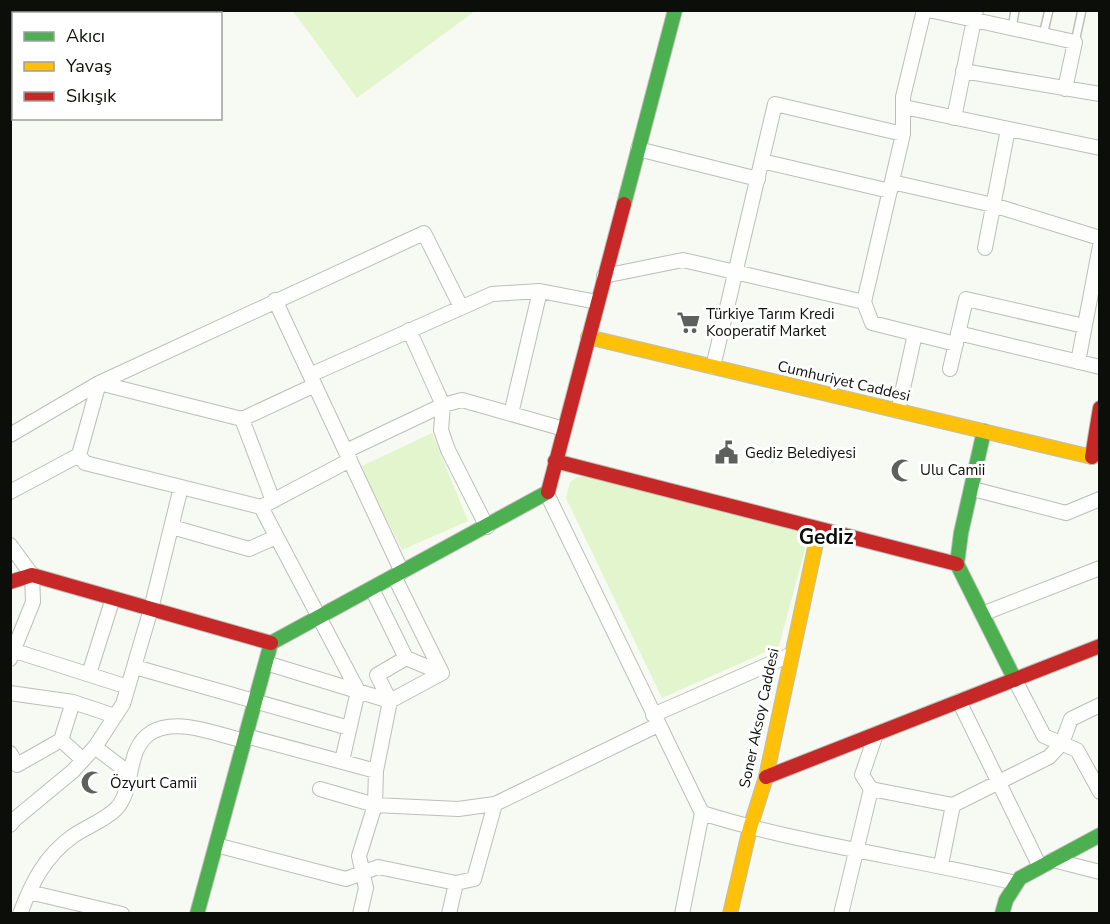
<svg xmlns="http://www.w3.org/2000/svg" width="1110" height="924" font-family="'Nunito Sans',sans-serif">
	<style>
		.green { fill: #e3f5cc }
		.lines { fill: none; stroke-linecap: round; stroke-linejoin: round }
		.lane-casing { stroke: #bcbfb8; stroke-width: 10 }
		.street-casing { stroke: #bcbfb8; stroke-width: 16 }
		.fast-casing { stroke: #bcbfb8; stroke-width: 16 }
		.slow-casing { stroke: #bcbfb8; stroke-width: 16 }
		.jam-casing { stroke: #bcbfb8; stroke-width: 16 }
		.lane { stroke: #fefefd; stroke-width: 7 }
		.street { stroke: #fefefd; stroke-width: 14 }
		.fast { stroke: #4caf50; stroke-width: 14 }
		.slow { stroke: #ffc107; stroke-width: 14 }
		.jam { stroke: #c62828; stroke-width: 14 }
		.labels { text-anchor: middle; stroke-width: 6; stroke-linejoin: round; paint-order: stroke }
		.poi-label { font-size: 15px; fill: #0c0f09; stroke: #fff; text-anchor: start }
		.street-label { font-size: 15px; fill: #0c0f09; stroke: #fff }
		.district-label { font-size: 21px; font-weight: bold; fill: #0c0f09; stroke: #fff }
	</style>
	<rect width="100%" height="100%" fill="#f6faf2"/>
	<path class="green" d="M293,11h182l-118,87z
		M432,433l36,88 -66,29 -42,-83z
		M577,477h12l220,57 -30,112 -117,52 -96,-200 4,-16z"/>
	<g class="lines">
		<defs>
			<path id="lane" d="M1012,29l3,-19
				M1043,35l6,-25
				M1075,42l7,-32"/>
			<path id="street" d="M924,10l-21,87v37l-39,168 8,21 84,21
				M929,10l146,32 -10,47
				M963,71l137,23
				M904,107l196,41
				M954,118l22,-108
				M638,149l120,30
				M762,161l128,30
				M892,182l101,23 107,33
				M985,248l23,-119
				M604,276l79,-16 181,42
				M275,300l127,272
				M409,330l34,75 -2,25 7,20 39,77
				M958,333l142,34
				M1078,362l22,-116
				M713,367l62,-263 128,30
				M950,369l16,-70 118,27
				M310,375l182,-81 48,-3 57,11
				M99,383l143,36 73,-34
				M898,411l17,-77
				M511,414l29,-123
				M242,419l31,82
				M10,435l89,-52 325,-150 37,74
				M346,451l97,-46 19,-5 102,29
				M79,455l6,8 176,44 89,-47
				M973,489l93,24 34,-14
				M10,492l69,-37 20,-72
				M547,494l155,319c102,32 210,45 314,70
				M261,507l97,184 -16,70
				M172,527l77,22 27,-12
				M10,545l22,30 1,27 -23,57
				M372,589l34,69 36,15
				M982,614l118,-46
				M15,651l113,36
				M266,663l124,38
				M135,667l214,61
				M89,674l24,-76
				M1015,680l29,56 33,14 23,42
				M10,693l63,9 42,14
				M390,701l-13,-26 29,-17
				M959,701l81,166
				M653,715l137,-60
				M246,736l130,35
				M61,740l22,20
				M95,747l35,27
				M10,753l7,12 44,-25 12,-38
				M320,789l55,16 83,4 37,-5 163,-79
				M871,789l82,16
				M10,825l5,-6 58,-48 22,-24 28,-43 28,-95 30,-122
				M216,845l130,34 32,-12 78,16 18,-4 21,-75
				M1053,860l47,12
				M941,865l12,-60 96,-48 13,-14 9,-24 29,-14
				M29,892l93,22
				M20,914c12,-32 25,-58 53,-78 13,-9 32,-16 43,-27 20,-21 8,-60 36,-77 26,-15 66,3 93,9
				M360,914l6,-26 -7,-32 16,-51 1,-34 14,-70 52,-28 -48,-97
				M449,914l7,-31
				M682,914l20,-101
				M841,914l30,-125 -9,-14 14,-41"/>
			<path id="fast" d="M624,204l51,-194
				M984,431l-23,102 -4,31 58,116
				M197,914l74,-271 277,-151
				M1002,914l4,-14 14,-22 80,-43"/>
			<path id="slow" d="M588,337l504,120
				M730,914l20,-86 16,-51 53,-248"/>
			<path id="jam" d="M1092,457l8,-49
				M555,461l402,103
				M548,492l76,-288
				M10,582l22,-7 239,68
				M766,777l334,-131"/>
		</defs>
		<use href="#lane" class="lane-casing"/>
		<use href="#street" class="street-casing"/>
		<use href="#fast" class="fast-casing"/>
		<use href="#slow" class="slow-casing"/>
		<use href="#jam" class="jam-casing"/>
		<use href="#lane" class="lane"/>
		<use href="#street" class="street"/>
		<use href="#fast" class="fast"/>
		<use href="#slow" class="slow"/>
		<use href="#jam" class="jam"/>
	</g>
	<defs>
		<symbol id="supermarket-bare" viewBox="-9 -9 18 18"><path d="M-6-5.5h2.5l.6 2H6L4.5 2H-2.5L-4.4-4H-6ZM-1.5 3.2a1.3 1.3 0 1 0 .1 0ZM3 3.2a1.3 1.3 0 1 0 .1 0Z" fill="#5e615b" stroke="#fff" stroke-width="2.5" paint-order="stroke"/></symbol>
		<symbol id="civic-bare" viewBox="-9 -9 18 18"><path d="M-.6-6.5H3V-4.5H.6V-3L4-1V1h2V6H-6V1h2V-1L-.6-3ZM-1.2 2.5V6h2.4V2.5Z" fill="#5e615b" stroke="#fff" stroke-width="2.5" paint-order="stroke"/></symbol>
		<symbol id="mosque-bare" viewBox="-9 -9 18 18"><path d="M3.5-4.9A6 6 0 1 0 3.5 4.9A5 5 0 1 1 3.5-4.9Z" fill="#5e615b" stroke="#fff" stroke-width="2.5" paint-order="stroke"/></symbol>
	</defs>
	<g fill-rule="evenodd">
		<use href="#supermarket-bare" x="672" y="306" width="33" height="33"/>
		<use href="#civic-bare" x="710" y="436" width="33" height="33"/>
		<use href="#mosque-bare" x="886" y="454" width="33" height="33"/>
		<use href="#mosque-bare" x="76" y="766" width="33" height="33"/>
	</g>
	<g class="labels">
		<g class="poi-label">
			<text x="706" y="319">Türkiye Tarım Kredi<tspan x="706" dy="17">Kooperatif Market</tspan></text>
			<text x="745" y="458">Gediz Belediyesi</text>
			<text x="920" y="475">Ulu Camii</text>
			<text x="110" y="788">Özyurt Camii</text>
		</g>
		<g class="street-label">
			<text transform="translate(844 381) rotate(13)" y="5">Cumhuriyet Caddesi</text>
			<text transform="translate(759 718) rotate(-78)" y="5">Soner Aksoy Caddesi</text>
		</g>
		<g class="district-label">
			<text x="826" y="544">Gediz</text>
		</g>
	</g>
	<rect width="1110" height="924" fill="none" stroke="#0c0f09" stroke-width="24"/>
	<rect x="12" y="12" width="210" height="108" fill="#ffffff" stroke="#9e9f9d" stroke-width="1.5"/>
	<rect x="24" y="32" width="30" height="9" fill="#4caf50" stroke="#9e9f9d" stroke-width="1.5"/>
	<text x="66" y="42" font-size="18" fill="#0c0f09">Akıcı</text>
	<rect x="24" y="62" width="30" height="9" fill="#ffc107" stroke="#9e9f9d" stroke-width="1.5"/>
	<text x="66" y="72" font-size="18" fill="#0c0f09">Yavaş</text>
	<rect x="24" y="92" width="30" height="9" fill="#c62828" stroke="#9e9f9d" stroke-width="1.5"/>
	<text x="66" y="102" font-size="18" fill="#0c0f09">Sıkışık</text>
</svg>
